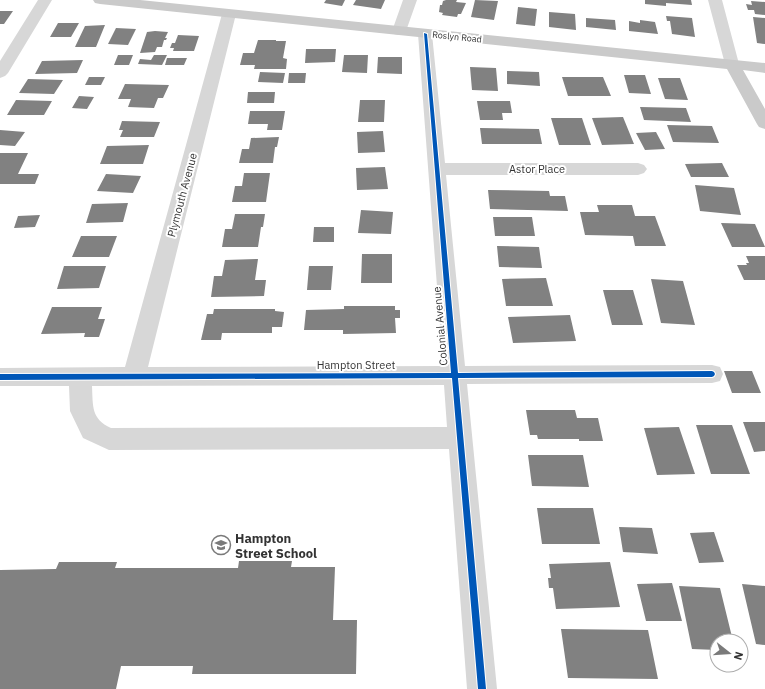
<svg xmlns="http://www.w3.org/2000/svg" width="765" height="689" font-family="'IBM Plex Sans',sans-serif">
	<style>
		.building { fill: #818181 }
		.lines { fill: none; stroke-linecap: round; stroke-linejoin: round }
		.minor { fill: #d7d7d7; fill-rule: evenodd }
		.major { fill: #cacaca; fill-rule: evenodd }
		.cycleway-casing { stroke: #fff; stroke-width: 2 }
		.cycleway { fill: #0057b8; fill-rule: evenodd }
		.labels { text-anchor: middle; stroke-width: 4; stroke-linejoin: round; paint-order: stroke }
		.far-street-label { font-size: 9px; fill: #333; stroke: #fff }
		.street-label { font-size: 11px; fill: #333; stroke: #fff }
		.near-poi-label { font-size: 13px; font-weight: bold; fill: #333; stroke: #fff; text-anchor: start }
	</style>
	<rect width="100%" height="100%" fill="#fff"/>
	<path class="building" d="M326,0h19l-3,6 -18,-3z
		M356,0h29l-4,9 -28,-4z
		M446,0h11l-1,2 10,1 -5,11h-3l-1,3 -15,-2 1,-2 -4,-1 1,-7h2l1,-4z
		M475,0l23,1 -4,19 -23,-3z
		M645,0h46l1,5 -26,-2v3l-21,-2z
		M751,1l14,1v13l-10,-1 -1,-4h-6l-2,-6 6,1z
		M518,7l19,2 -2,17 -19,-2z
		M0,11h13l-9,13h-4z
		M549,12l26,2 1,16 -27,-3z
		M666,16l26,2 3,19 -23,-3 -2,-13h-3z
		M753,17l12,1v26l-8,-1z
		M586,18l29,2 1,10 -30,-3z
		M640,20l15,2 3,12 -29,-3v-10l11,2z
		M58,23h21l-8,14h-21z
		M105,25l-9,22h-21l10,-21z
		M116,28l20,1 -8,16 -20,-1z
		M155,31l13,1 -3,6h2l-1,2h-2l-2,7h-5l-2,5 -15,1 7,-21z
		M178,35l21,1 -5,15h-21l1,-3h-4l2,-5h3z
		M258,40h18v1h10l-3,17 4,1 -1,10h-32l1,-4h-15l3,-12h11z
		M306,49h30l-1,13 -30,1z
		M118,55h15l-4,10h-15z
		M154,55h13l-5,10 -24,-1 2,-5 11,1z
		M344,55h24l-1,18 -25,-1z
		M378,57h24v17l-25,-1z
		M167,58h20l-3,7h-19z
		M83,60l-6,13 -42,1 7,-13z
		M470,67l26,1 2,23 -26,-1z
		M507,71l32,1 1,14 -33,-2z
		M260,72l25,1 -2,10 -25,-1z
		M289,73h17l-1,10h-17z
		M624,75h21l6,19 -22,-1z
		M89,77h16l-4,8h-16z
		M562,77h41l8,19h-43z
		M658,78h22l8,22 -23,-1z
		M28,79l35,1 -9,14 -35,-1z
		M125,84l44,1 -6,13h-5l-4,10 -26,-1 3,-8h-13z
		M248,92h27l-1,11h-27z
		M79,96l15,1 -7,12 -15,-1z
		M16,100l36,1 -8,14h-37z
		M360,100h25l-1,22h-26z
		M477,101h33l2,12h-10l1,7h-23z
		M640,107l46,1 5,14 -47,-2z
		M250,111h35l-3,19h-15l1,-6h-20z
		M623,117l11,27 -32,1 -10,-27z
		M551,118h31l9,27h-32z
		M122,121l38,1 -6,15h-34l3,-7h-4z
		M667,125l45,1 7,17 -46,-1z
		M480,128l59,1 3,15h-60z
		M0,130l25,2 -10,14 -15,-1z
		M383,131l2,21 -27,1 -1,-21z
		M656,132l9,17 -20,1 -9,-17z
		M279,137l-2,10h-2l-2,16h-34l3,-14h7l2,-11z
		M149,145l-6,19h-43l7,-18z
		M0,153h28l-10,21h21l-4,10h-35z
		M722,163l7,14h-38l-6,-13z
		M385,167l3,22 -31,1 -1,-22z
		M244,173h26l-4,29h-34l3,-16h7z
		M106,174l35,2 -8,17 -36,-2z
		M695,185l39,3 7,27 -41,-4z
		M488,190l61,1 1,5h15l3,15 -78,-2z
		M128,203l-5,19 -37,1 6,-19z
		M597,205h35l3,11h20l11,30h-31l-2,-10 -48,-1 -5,-23h19z
		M361,210l32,2 -2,22 -33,-1z
		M235,214h30l-2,13h-2l-3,20h-36l3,-18h7z
		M40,215l-5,12 -21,1 4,-12z
		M493,217h39l3,19h-40z
		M721,223l34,1 10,23h-33z
		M314,227h20v15h-21z
		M81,236h36l-8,21h-37z
		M497,246l42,1 3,21 -43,-1z
		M362,254h30v29h-31z
		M746,256h19v24h-21l-7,-15h10l-1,-2h3z
		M258,259l-3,21h11l-2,16 -53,1 3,-21h8l3,-16z
		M64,266h42l-7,22 -42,1z
		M309,266h24l-2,24h-24z
		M546,278l7,28h-47l-4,-27z
		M651,279l32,2 12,44 -34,-2z
		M603,290h30l10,35h-31z
		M344,306h51v4h5v8h-5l1,15 -53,1v-4h-39l2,-20 38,-1z
		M52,307h50l-4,12h7l-6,18h-15l1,-4 -44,1z
		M214,309h61v2l9,1 -2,15h-10v6h-50l-1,7h-20l6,-26h6z
		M570,315l6,26 -63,2 -5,-26z
		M724,371h28l9,22h-29z
		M526,410h49l2,8h21l5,23h-24v-2h-41l-1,-4h-7z
		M743,422h22v29l-11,1z
		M696,425h36l18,49h-39z
		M679,427l16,47 -38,1 -13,-47z
		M528,455h55l6,32 -57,-1z
		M537,508h56l7,36h-58z
		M619,527l33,1 6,26 -35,-2z
		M714,532l10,30 -25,1 -9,-30z
		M239,561h53l-1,6h44l-2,53h24l-1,54h-164l1,-8h-72l-5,23h-116v-119l56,-1 3,-7h58l-2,6h123z
		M610,562l10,45 -64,2 -3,-21h-4l-1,-10h3l-2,-14z
		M672,583l10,38h-36l-9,-37z
		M742,584l23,2v59l-9,-1z
		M679,586l41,2 13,53h-16v9l-25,-1z
		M561,629l87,1 10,49 -90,-1z"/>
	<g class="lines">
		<path class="minor" d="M38,0h14l-44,73 -3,3 -5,2v-17z
			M403,0h14l-11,31 -2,3 -5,1 -5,-1 -2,-3z
			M708,0h14l17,64 -2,3 -5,1 -5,-1 -2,-3z
			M229,10l5,1 2,3 -88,353 295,-1 -25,-332 2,-3 5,-1 5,1 2,3 13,129h193l6,2 3,4 -3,4 -6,2h-192l19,191 247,-1 8,2 3,7 -3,7 -8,2 -245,1 30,305h-30l-18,-240 -340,1 -26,-12 -13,-27 -1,-25h-69v-18l125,-1 97,-353 2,-3zM444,385l3,42 -336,1c-20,-9 -18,-22 -19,-42z"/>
		<path class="major" d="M93,0h47l625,63v10l-22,-3 22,39v20l-6,-2 -2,-3 -30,-55 -627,-65 -5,-1z"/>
		<defs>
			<path id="cycleway" d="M424,33l3,1 31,339 254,-2 2,1 1,2 -1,2 -2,1 -254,1 28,311h-8l-26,-311 -452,2v-6l451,-1z"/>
		</defs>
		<use href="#cycleway" class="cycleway-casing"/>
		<use href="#cycleway" class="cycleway"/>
	</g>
	<defs>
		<symbol id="school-ring" viewBox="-11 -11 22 22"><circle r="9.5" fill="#fff" stroke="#7a7a7a" stroke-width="1.5"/><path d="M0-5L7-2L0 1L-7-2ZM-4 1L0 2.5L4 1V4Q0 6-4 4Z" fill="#7a7a7a"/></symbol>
	</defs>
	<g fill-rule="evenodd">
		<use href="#school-ring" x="210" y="534" width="22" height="22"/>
	</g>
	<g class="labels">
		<g class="far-street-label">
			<text transform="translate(457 37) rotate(6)" y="3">Roslyn Road</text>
		</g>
		<g class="street-label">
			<text x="537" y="173">Astor Place</text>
			<text transform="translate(182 195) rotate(-75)" y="4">Plymouth Avenue</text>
			<text transform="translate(440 326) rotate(-95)" y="4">Colonial Avenue</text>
			<text x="356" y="369">Hampton Street</text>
		</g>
		<g class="near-poi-label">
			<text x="235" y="543">Hampton<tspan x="235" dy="15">Street School</tspan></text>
		</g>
	</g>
	<g transform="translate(729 653) rotate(107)"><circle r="19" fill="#ffffff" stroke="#adadad"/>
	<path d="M0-3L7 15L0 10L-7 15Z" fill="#7a7a7a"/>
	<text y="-6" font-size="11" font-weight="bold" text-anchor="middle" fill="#333333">N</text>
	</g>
</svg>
